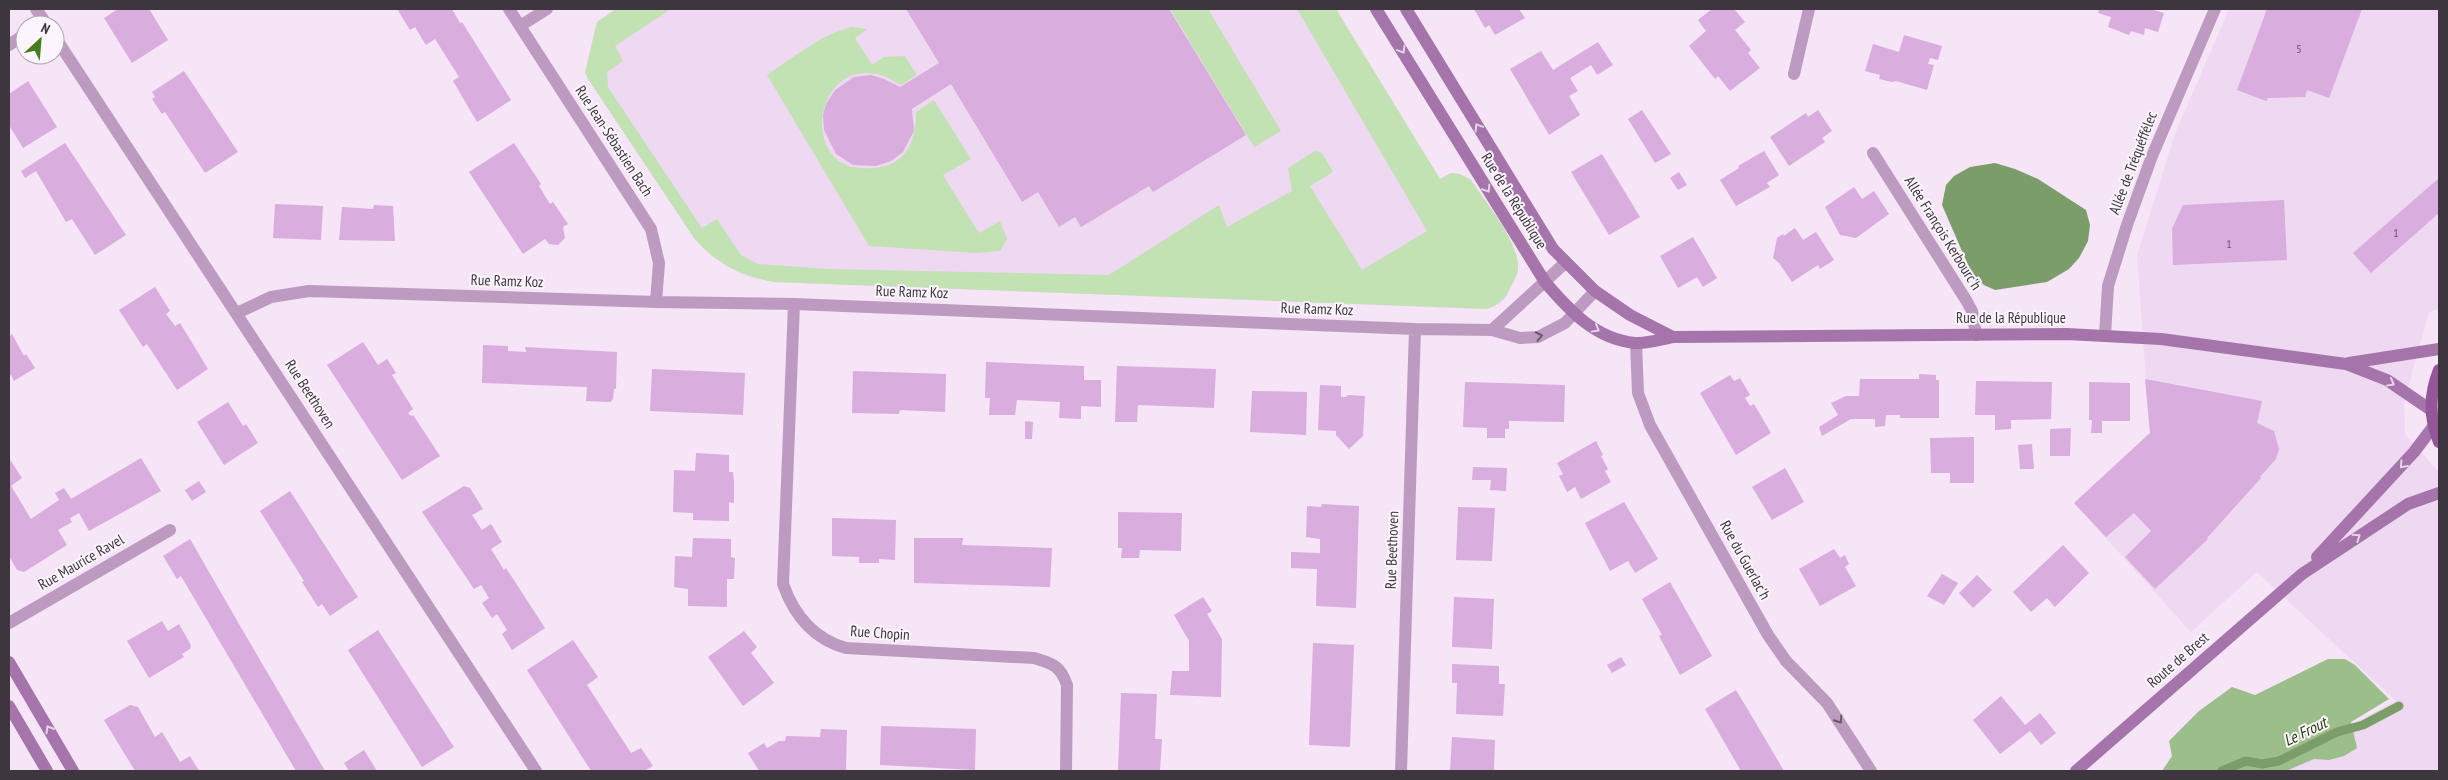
<svg xmlns="http://www.w3.org/2000/svg" width="2448" height="780" font-family="'PT Sans Narrow',sans-serif">
	<style>
		.built { fill: #efd8f1 }
		.green { fill: #c2e2b4 }
		.forest { fill: #9bbe8a }
		.water { fill: #7b9d6a }
		.lines { fill: none; stroke-linecap: round; stroke-linejoin: round }
		.stream { stroke: #7b9d6a; stroke-width: 9 }
		.building { fill: #d9addd }
		.street { stroke: #bd9bc0; stroke-width: 12 }
		.secondary { stroke: #a574aa; stroke-width: 12 }
		.primary { stroke: #935799; stroke-width: 12 }
		.oneway { stroke: #e6d5e8 }
		.oneway2 { stroke: #6a596c }
		.labels { text-anchor: middle; stroke-width: 4; stroke-linejoin: round; paint-order: stroke }
		.number-label { font-size: 12px; fill: #645466 }
		.street-label { font-size: 15px; fill: #3d363e; stroke: #fcf5fd }
		.water-label { font-size: 16px; font-style: italic; fill: #1a3b03; stroke: #fcf5fd }
	</style>
	<rect width="100%" height="100%" fill="#f6e4f7"/>
	<path class="built" d="M616,9h720l104,170 11,-6 9,1 11,6 42,68 5,16 -2,12 -9,20 -7,8 -13,5 -713,-27 -22,-4 -13,-5 -16,-9 -21,-17 -8,-9 -106,-159 -3,-7 12,-50z
		M2229,9h210v300l-10,3 -25,91 1,31 34,38v299h-177l134,-70 -139,-129 -66,60 -117,-129 76,-70 -13,-177 38,-122z"/>
	<path class="green" d="M616,9h55l-56,37 8,15 -16,11 1,15 94,141 15,-9 24,36 17,9 70,5 281,6 110,-70 8,22 65,-36 -4,-23 27,-17 7,2 11,19 -23,14 52,84 65,-39 -130,-222h39l104,170 11,-6 9,1 11,6c14,21 45,58 47,84 1,8 -3,16 -7,22 -6,13 -11,18 -24,23l-713,-27c-34,-7 -58,-18 -80,-44l-106,-159 -3,-7 12,-50z
		M1170,9h38l73,122 -27,16z
		M852,27l15,2 -12,9 17,27 12,-8 21,-1 12,19 -16,10c-6,-2 -11,-7 -17,-9 -69,-22 -85,89 -24,92 11,1 21,0 31,-4 20,-9 25,-31 25,-52l18,-12 37,59 -28,16 36,58 21,-12 7,18 -7,12 -23,2 -108,-7 -102,-171c26,-17 54,-41 85,-48z"/>
	<path class="forest" d="M2328,659h17l10,6 34,34 -38,23 6,26 -13,8 -15,4 -15,-1 -28,12h-124l10,-15 -3,-15 30,-30 33,-24 23,8z"/>
	<path class="water" d="M1995,163l20,6 23,10 48,31 4,15 -2,16 -9,17 -10,11 -22,13 -52,8 -11,-5 -12,-11 -30,-69 4,-20 8,-9 16,-9z"/>
	<g class="lines">
		<path class="stream" d="M2222,771l24,-10 16,3 17,-3 58,-29 26,-7 36,-19"/>
	</g>
	<path class="building" d="M118,9h31l19,31 -36,23 -28,-45z
		M397,9h55l8,14 2,-1 49,78 -34,22 -24,-41 6,-4 -24,-38 -9,6 -11,-18 -5,3z
		M906,9h263l77,126 -93,57 -4,-6 -68,41 -6,-10 -16,10 -21,-35 -16,10 -71,-118 -39,25 2,22 -11,21 -12,9 -15,5 -23,-1 -17,-11 -12,-24 -1,-15 3,-11 9,-14 19,-13 17,-2 13,4 16,8 39,-24z
		M1474,9h45l6,9 -30,17 -6,-10 -4,3z
		M1712,9h22l11,13 -10,8 16,20 -3,3 12,15 -30,23 -12,-15 -3,3 -26,-33 17,-15 -8,-11z
		M2099,9h51l14,4 -6,19 -13,-4 -1,7 -13,-4 -2,4 -21,-8 3,-10 -13,-4z
		M2267,9h95l-33,89 -22,-8 -2,7 -37,1 -2,3 -29,-11z
		M1904,35l38,11 -4,14 -8,-2 -2,6 6,1 -7,25 -31,-9 -4,1 -13,-3 1,-4 -15,-4 8,-27 26,8z
		M1598,42l15,23 -16,10 -6,-10 -21,13 8,13 -9,5 11,19 -31,20 -39,-66 31,-18 12,19z
		M184,71l54,81 -33,21 -40,-61 -3,2 -10,-15 3,-2 -3,-5z
		M28,81l29,46 -34,21 -14,-23v-31z
		M1642,110l29,44 -16,9 -27,-44z
		M1818,110l14,21 -10,7 3,4 -36,24 -19,-29 36,-24 2,4z
		M65,143l61,92 -31,20 -23,-36 -6,3 -30,-51 -11,7 -4,-7z
		M514,143l27,41 -2,2 11,18 3,-2 15,22 -5,3 2,11 -7,7 -9,-1 -4,-5 -22,15 -54,-82z
		M1764,151l15,24 -12,8 3,4 -34,19 -16,-26 19,-12 -1,-2z
		M1602,154l38,63 -31,18 -38,-63z
		M1679,172l8,13 -9,5 -8,-12z
		M2439,178v35l-68,60 -18,-20z
		M1854,187l8,12 12,-8 15,23 -33,24 -16,-3 -15,-28z
		M2284,200l3,60 -114,5 -1,-36 11,-24z
		M275,204l48,2 -2,34 -48,-2z
		M374,205l19,1 2,35 -56,-1 3,-33 31,2z
		M1795,228l8,12 13,-8 18,28 -14,9 -2,-4 -26,17 -13,-19 -6,-5 4,-20 6,-4 1,2z
		M1693,237l24,41 -14,9 -6,-10 -19,11 -18,-32z
		M155,287l15,24 -4,3 9,12 5,-3 28,46 -31,21 -30,-46 -4,3 -24,-37z
		M12,334l12,22 2,-2 9,14 -21,13 -3,-6 -2,1v-39z
		M363,342l15,23 9,-6 9,14 -4,2 21,34 -5,4 3,3 2,-1 27,41 -38,24 -75,-115z
		M483,345l25,1v5l18,1 -1,-5 92,5 -1,37h-2l-1,10 -3,3 -24,-1 1,-14 -105,-4z
		M986,362l98,4v14h17v27l-20,-1v13l-22,-1 1,-16 -43,-2 -2,15h-26l1,-17h-5z
		M1117,366l99,3 -2,39 -76,-3 -1,17h-22z
		M652,369l93,4 -2,42 -93,-4z
		M853,371l93,3 -1,38 -45,-2 -1,4 -47,-1z
		M1919,374l17,1v5h3v38h-39v-3h-14l-1,11 -10,1v-8h-24l-29,17 -3,-9 19,-12 -7,-12 15,-7h13l1,-17h59z
		M1730,375l4,6 6,-3 10,17 -5,3 5,8 4,-2 17,29 -35,22 -36,-62z
		M2145,379l117,22 -5,22 17,8 5,18 -3,10 -16,18 1,1 -54,60 1,1 -53,50 -30,-32 26,-26 -17,-18 -28,24 -32,-34 76,-70z
		M1976,381l76,1 -1,37 -40,1v9l-16,1v-15h-20z
		M1465,382l100,3 -1,37 -55,-1v8h-4v9h-18v-10l-24,-1z
		M2089,382l41,1v38h-28v12h-11l1,-13h-3z
		M1320,385l21,1v11h5l2,-2 17,1 -2,40 -14,13 -13,-14v-4l-18,-1z
		M1252,391l55,1 -1,43 -56,-3z
		M228,402l15,24 3,-2 12,19 -34,22 -27,-43z
		M1025,421l8,1 -1,17h-7z
		M2071,428l-1,28h-20v-27z
		M1974,437v46h-24v-10h-19l-1,-35z
		M1596,441l7,14 -2,1 7,13 -3,2 6,11 -30,17 -6,-12 -8,5 -8,-16 4,-2 -6,-11z
		M2032,444l2,25h-14l-2,-24z
		M696,453l33,2v17h4l1,11v20l-5,-1v19l-36,-1v-7l-20,-1 1,-42 21,1z
		M9,458l13,20 -11,8 20,33 28,-19 -4,-7 9,-5 7,11 70,-41 20,33 -72,40 -10,-18 -9,5 2,4 -14,8 9,15 -43,27 -7,-2 -8,-14z
		M1473,467l34,1 -1,23 -16,-1 1,-10h-19z
		M1785,468l19,34 -32,18 -20,-33z
		M199,481l7,11 -14,9 -7,-11z
		M464,486l6,2 13,21 -11,6 10,15 9,-6 11,18 -11,7 13,21 2,-2 39,60 -33,22 -10,-16 5,-4 -10,-16 -5,4 -10,-15 7,-5 -8,-13 -7,4 -52,-77z
		M290,491l68,106 -28,19 -8,-12 -4,3 -16,-25 2,-1 -44,-70z
		M1624,502l34,57 -23,14 -7,-12 -18,10 -25,-48z
		M1322,504l37,2 -3,102 -40,-2 1,-37 -26,-1v-16l29,1v-14l-14,-2 1,-31 14,1z
		M1458,507l37,1 -3,53 -36,-1z
		M1118,512l64,1 -1,38 -41,-1 -1,8h-18l1,-10h-4z
		M832,518l64,2 -1,40 -16,-1v4h-20v-6l-27,-1z
		M693,538l38,1v18l4,1 -1,21h-7v28l-39,-1v-17l-14,-2 1,-31 17,1z
		M914,538h49l-1,7 90,3 -2,39 -136,-4z
		M190,539l49,85 86,147h-29l-115,-195 -4,3 -14,-23z
		M2063,545l26,28 -34,34 -8,-9 -16,14 -18,-20z
		M1834,549l6,9 5,-3 4,9 -4,3 11,19 -36,20 -21,-37z
		M1942,574l16,9 -14,22 -17,-9z
		M1977,575l15,15 -19,18 -14,-15z
		M1670,582l42,74 -32,19 -21,-39 3,-1 -20,-36z
		M1203,597l9,14 -5,3 15,25 -1,58 -51,-2 2,-24h17v-30l-15,-26z
		M1454,597l40,2 -2,50 -40,-2z
		M162,621l6,10 11,-7 12,21 -1,4 -8,5 2,3 -35,21 -22,-37z
		M378,630l76,117 -32,20 -74,-117z
		M744,631l13,16 -6,6 23,30 -31,23 -35,-49z
		M573,640l25,37 -11,8 44,68 10,-5 12,18 -9,5h-53l-64,-101z
		M1313,643l41,2 -4,102 -41,-2z
		M1621,657l5,8 -14,8 -5,-8z
		M1452,664l47,2v18h6l-2,32 -47,-2 1,-31h-5z
		M1736,690l24,40 24,41h-43l-36,-62z
		M1121,693l36,1 -2,45h7l-2,32h-42z
		M2001,696l24,29 15,-12 16,20 -15,12 -11,-14 -30,23 -27,-34z
		M130,705l8,2 17,30 7,-5 18,30 10,-6 9,15h-64l-31,-51z
		M881,726l95,3 -1,41 -95,-5z
		M821,729l26,1 -1,41h-87l-11,-18 16,-10 3,5 12,-7h6l1,-5 34,1z
		M1452,737l43,3 -1,31h-44z
		M364,750l13,21h-28l-5,-8z"/>
	<g class="lines">
		<path class="street" d="M36,9l11,16
			M509,9l142,220 8,34 -3,39
			M520,26l27,-17
			M55,37l481,734
			M9,45l16,-11
			M1794,74l15,-65
			M1873,153l93,147 6,11 4,24
			M794,304l-11,280c11,31 30,55 63,64l188,10c19,6 26,7 33,27l-1,86
			M237,313l34,-16 38,-6 347,11 138,2 621,25 77,1 28,8 18,-1 27,-14 30,-32
			M1492,330l73,-67
			M2105,335l3,-49 19,-61 25,-69 63,-147
			M1636,343l2,50 12,32 118,210 18,26 41,42 44,68
			M9,623l161,-93
			M1401,771l14,-442"/>
		<path class="secondary" d="M1376,9l169,273c24,28 50,57 90,61 12,1 27,-4 38,-6l394,-3 94,5 185,25 41,16 44,30
			M1406,9l147,240 42,42 35,24 43,22
			M2349,363l90,-14
			M2317,557l97,-105 19,-25
			M9,662l64,109
			M9,706l38,65
			M2076,771l226,-197 106,-70 31,-11"/>
		<path class="primary" d="M2439,370c-10,25 -10,47 0,72"/>
	</g>
	<defs><path id="oneway-chevron" d="M-2-3.5L2.5 0L-2 3.5" fill="none" stroke-width="1.6" stroke-linecap="round" stroke-linejoin="round" transform="scale(1.25)"/></defs>
	<g class="oneway">
		<use href="#oneway-chevron" transform="translate(1402 50) rotate(59)"/>
		<use href="#oneway-chevron" transform="translate(1478 127) rotate(-121)"/>
		<use href="#oneway-chevron" transform="translate(1487 189) rotate(57)"/>
		<use href="#oneway-chevron" transform="translate(1596 329) rotate(29)"/>
		<use href="#oneway-chevron" transform="translate(2391 383) rotate(29)"/>
		<use href="#oneway-chevron" transform="translate(2403 465) rotate(132)"/>
		<use href="#oneway-chevron" transform="translate(2357 537) rotate(-34)"/>
		<use href="#oneway-chevron" transform="translate(49 729) rotate(-120)"/>
	</g>
	<g class="oneway2">
		<use href="#oneway-chevron" transform="translate(1539 336) rotate(-12)"/>
		<use href="#oneway-chevron" transform="translate(1839 720) rotate(57)"/>
	</g>
	<g class="labels">
		<g class="number-label">
			<text x="2299" y="53">5</text>
			<text x="2396" y="237">1</text>
			<text x="2229" y="248">1</text>
		</g>
		<g class="street-label">
			<text transform="translate(614 141) rotate(57)" y="5">Rue Jean-Sébastien Bach</text>
			<text transform="translate(2133 163) rotate(-69)" y="5">Allée de Tréquéffélec</text>
			<text transform="translate(1514 201) rotate(58)" y="5">Rue de la République</text>
			<text transform="translate(1943 233) rotate(58)" y="5">Allée François Kerbourc'h</text>
			<text transform="translate(507 281) rotate(2)" y="5">Rue Ramz Koz</text>
			<text transform="translate(912 292) rotate(2)" y="5">Rue Ramz Koz</text>
			<text transform="translate(1317 309) rotate(2)" y="5">Rue Ramz Koz</text>
			<text x="2011" y="323">Rue de la République</text>
			<text transform="translate(310 394) rotate(57)" y="5">Rue Beethoven</text>
			<text transform="translate(1392 550) rotate(-88)" y="5">Rue Beethoven</text>
			<text transform="translate(1745 560) rotate(61)" y="5">Rue du Guerlac'h</text>
			<text transform="translate(81 562) rotate(-30)" y="5">Rue Maurice Ravel</text>
			<text transform="translate(880 633) rotate(4)" y="5">Rue Chopin</text>
			<text transform="translate(2178 660) rotate(-41)" y="5">Route de Brest</text>
		</g>
		<g class="water-label">
			<text transform="translate(2305 731) rotate(-26)" y="6">Le Frout</text>
		</g>
	</g>
	<rect width="2448" height="780" fill="none" stroke="#3d363e" stroke-width="20"/>
	<g transform="translate(40 40) rotate(26)"><circle r="24" fill="#fcf5fd" stroke="#b0a9b1"/>
	<path d="M0-4L9 19L0 12L-9 19Z" fill="#437e1a"/>
	<text y="-8" font-size="14" font-weight="bold" text-anchor="middle" fill="#3d363e">N</text>
	</g>
</svg>
